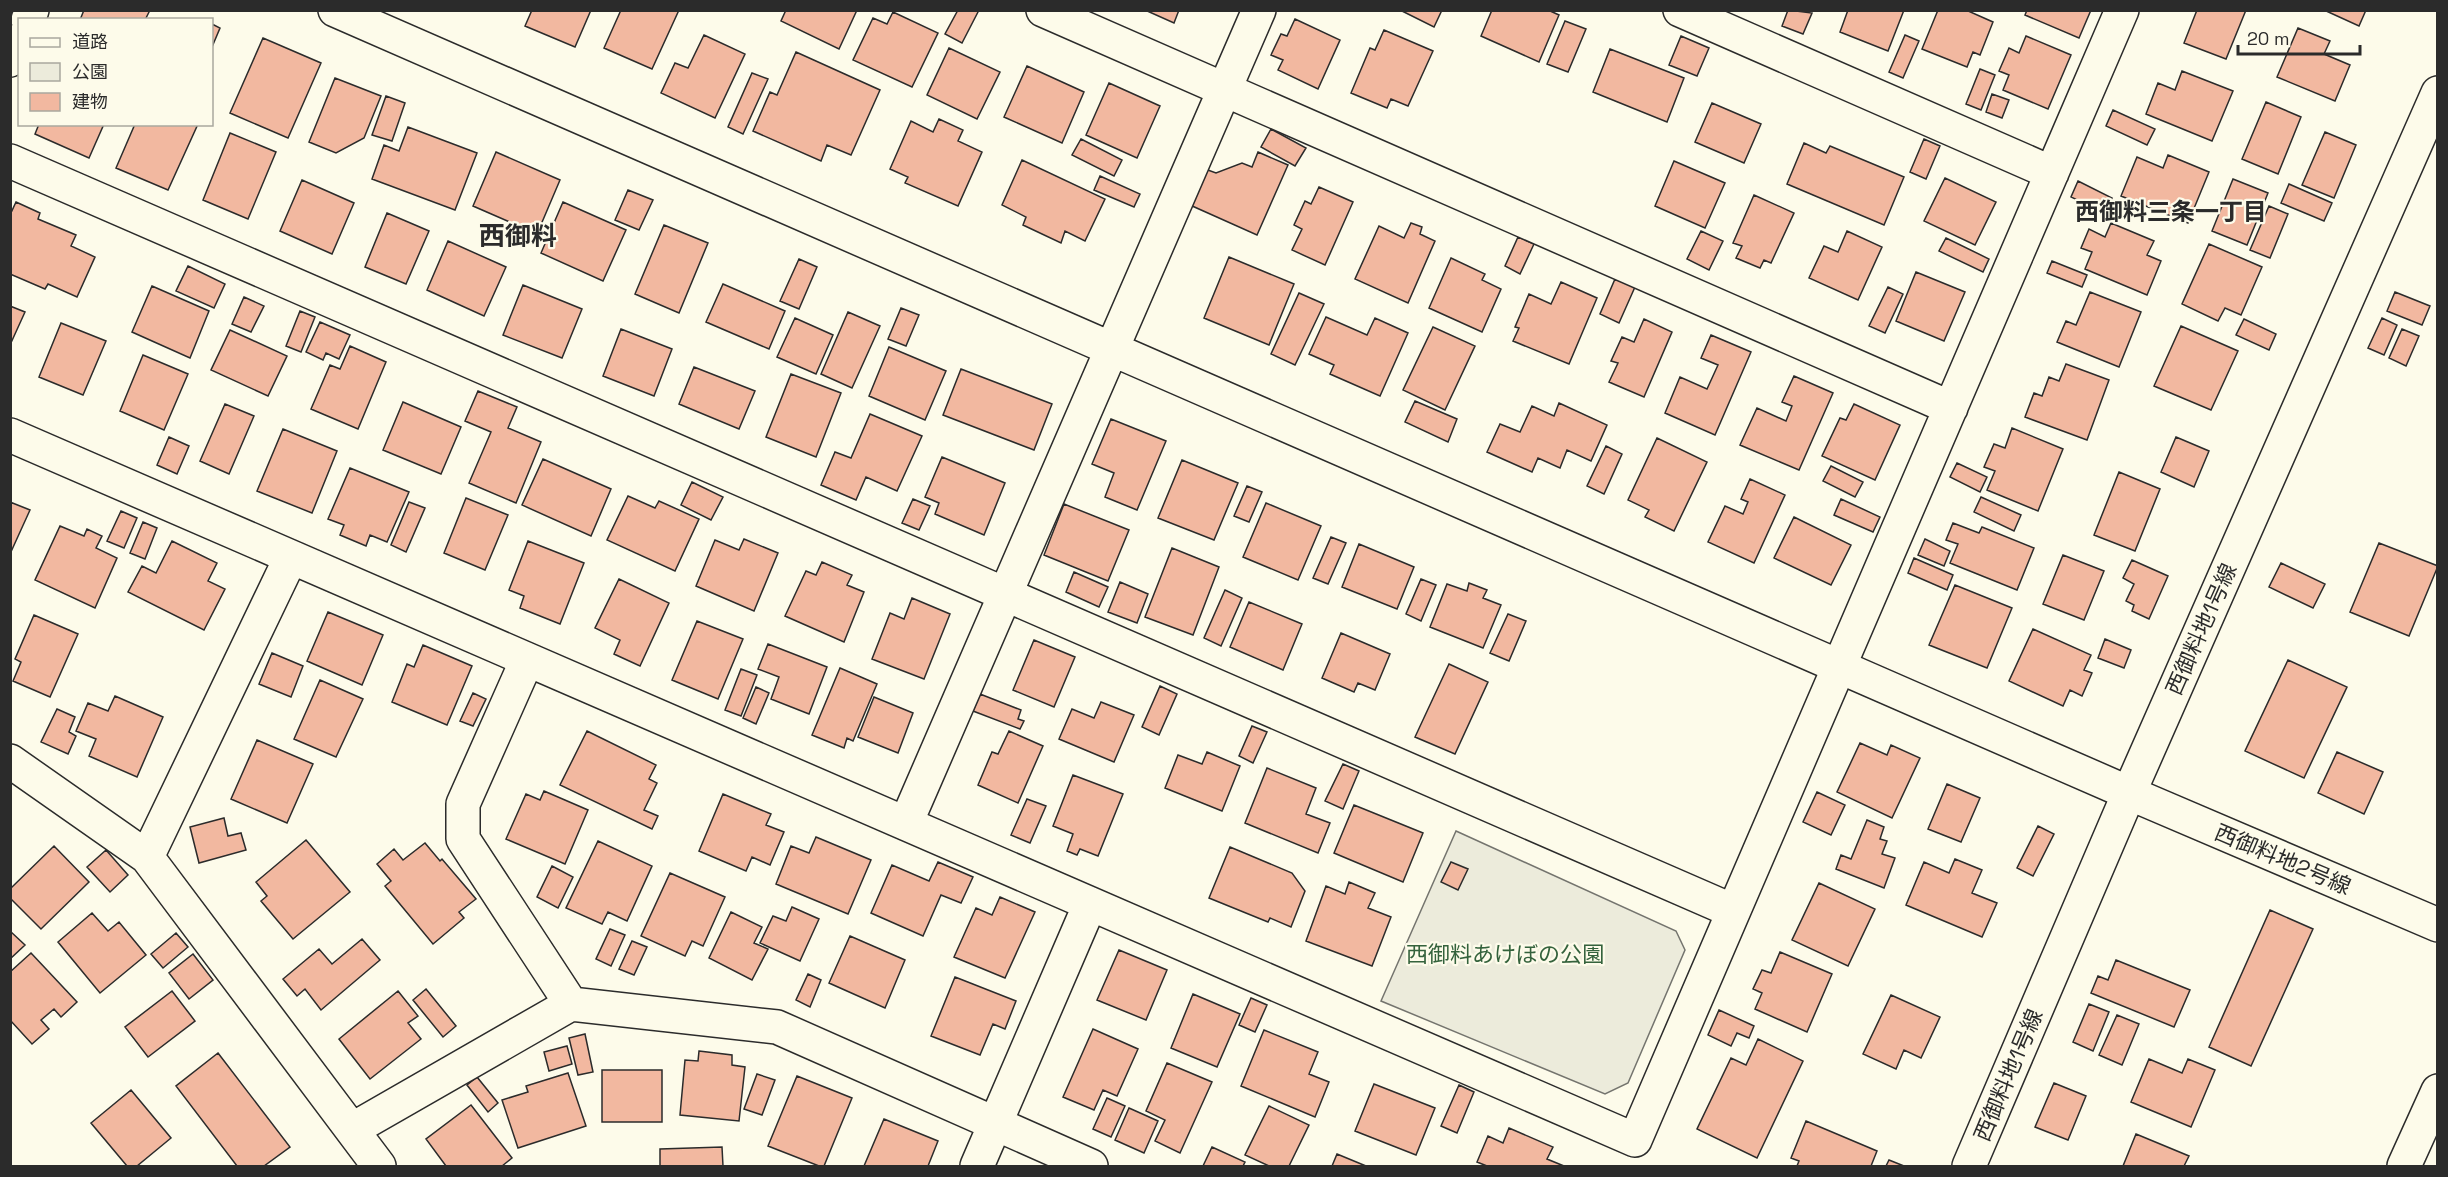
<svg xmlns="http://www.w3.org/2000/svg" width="2448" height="1177" font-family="'Space Grotesk','Noto Sans JP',sans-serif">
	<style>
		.green { fill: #ecebdb; stroke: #74746e; stroke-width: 1.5 }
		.building { fill: #f2b8a0; stroke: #2b2b2b; stroke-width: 1.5 }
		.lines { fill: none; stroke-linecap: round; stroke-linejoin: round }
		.street-casing { stroke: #2b2b2b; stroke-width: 36 }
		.secondary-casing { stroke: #2b2b2b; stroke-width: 36 }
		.primary-casing { stroke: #2b2b2b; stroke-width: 36 }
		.street { stroke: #fdfbea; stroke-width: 33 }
		.secondary { stroke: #fdfbea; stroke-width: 33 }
		.primary { stroke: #fdfbea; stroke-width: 33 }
		.labels { text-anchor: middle; stroke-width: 4.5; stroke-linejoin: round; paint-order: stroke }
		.street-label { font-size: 22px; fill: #2b2b2b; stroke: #fdfbea }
		.park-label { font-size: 22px; fill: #34623c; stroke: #fdfbea }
		.neighbourhood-label { font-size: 24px; font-weight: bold; fill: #2b2b2b; stroke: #fdfbea }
		.quarter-label { font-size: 26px; font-weight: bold; fill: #2b2b2b; stroke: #fdfbea }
	</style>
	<rect width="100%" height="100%" fill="#fdfbea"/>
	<path class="green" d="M1456,831l220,100 9,19 -57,133 -23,11 -224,-93z"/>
	<path class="building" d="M84,10h66l-5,10h-65z
		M532,10h59l-16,37 -50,-21z
		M621,10h58l-27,59 -48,-21z
		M786,10h71l-18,39 -58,-28z
		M958,10h21l-17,33 -17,-9z
		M1145,10h34l-5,13z
		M1400,10h42l-8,17z
		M1492,10h56l11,5 -20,47 -58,-26z
		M1788,10l24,3 -9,21 -21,-8z
		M1848,10h56l-16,41 -48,-19z
		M1938,10h28l27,12 -13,33 -7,-3 -6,15 -45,-18z
		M2027,10h64l-12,28 -54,-23z
		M2197,10h49l-20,49 -42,-16z
		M2324,10h42l-7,16z
		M893,12l45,21 -26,54 -59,-27 20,-42 14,6z
		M1295,19l45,21 -22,49 -40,-19 5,-10 -12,-5 10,-21 6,2z
		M1565,21l21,8 -18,43 -21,-8z
		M212,24l8,4 -8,19z
		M2298,28l32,13 -6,13 26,11 -15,36 -58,-24z
		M1384,30l49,21 -25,55 -17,-7 -4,9 -36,-15 19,-45 5,2z
		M704,35l41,19 -30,64 -54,-25 14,-30 13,5z
		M1905,35l14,6 -16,37 -14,-6z
		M1681,36l28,12 -12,28 -28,-11z
		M2026,36l45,19 -23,54 -45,-19 6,-15 -10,-4 10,-23 10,5z
		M263,38l58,25 -33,75 -58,-25z
		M949,48l51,24 -23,47 -50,-24z
		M1610,49l74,29 -17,44 -74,-30z
		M796,52l84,38 -29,65 -24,-10 -6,16 -68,-30 17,-39 7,3z
		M1027,66l57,26 -22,51 -58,-26z
		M1980,69l15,6 -14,35 -15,-6z
		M2182,71l51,20 -21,50 -66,-27 12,-31 17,7z
		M752,73l16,6 -25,55 -15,-7z
		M335,78l46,18 -17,42 -28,15 -27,-11z
		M1109,83l51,23 -23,52 -51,-23z
		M1992,94l17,6 -7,18 -16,-6z
		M386,96l19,7 -13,38 -20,-6z
		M2266,102l35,15 -23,57 -36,-15z
		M1712,103l49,21 -17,39 -49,-21z
		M2113,110l42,19 -8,16 -41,-19z
		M939,119l24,11 -5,11 24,11 -24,54 -53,-23 3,-6 -18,-8 21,-48 22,11z
		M39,124h65l-15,34 -54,-24z
		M135,124h63l-30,66 -52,-22z
		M408,127l69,26 -22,57 -83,-31 12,-34 15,6z
		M1271,129l35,19 -11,18 -34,-19z
		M2325,132l31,13 -22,53 -32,-13z
		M230,133l46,19 -28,67 -45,-19z
		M1081,139l41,21 -8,16 -42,-21z
		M1924,139l16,7 -14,33 -16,-7z
		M1804,143l22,10 4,-7 74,31 -20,48 -97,-41z
		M496,152l64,28 -23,54 -64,-28z
		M1258,152l30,13 -31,70 -67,-30 15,-36 11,4 26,-10 10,4z
		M2168,155l41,17 -21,51 -67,-27 16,-39 26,11z
		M1022,160l83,39 -20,42 -20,-10 -4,12 -38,-18 3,-8 -24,-12z
		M1674,161l51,22 -20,45 -50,-22z
		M1100,176l40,18 -6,13 -40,-17z
		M1945,178l51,24 -21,43 -51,-24z
		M2233,179l35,14 -21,52 -35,-14z
		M302,180l52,23 -22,51 -52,-23z
		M2078,181l34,17 -8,15 -33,-16z
		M2289,184l43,19 -8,18 -43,-18z
		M1319,187l34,15 -28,63 -33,-15 10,-21 -8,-4 11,-24 6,3z
		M628,190l25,10 -14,30 -24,-10z
		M1754,195l40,18 -23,50 -7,-3 -4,8 -24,-10 6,-12 -9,-3z
		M16,202l24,11 -2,6 38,16 -5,11 24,11 -18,40 -29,-13 -3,5 -35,-15v-59z
		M563,202l63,28 -23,51 -62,-28z
		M2269,206l19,8 -18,44 -20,-8z
		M387,213l42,18 -23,53 -41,-17z
		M1411,223l11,4 -2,7 15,7 -27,62 -53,-24 24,-53 25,12z
		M2111,223l43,18 -7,14 14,6 -14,34 -62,-26 7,-17 -11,-4 8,-19 16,8z
		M664,225l44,18 -29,70 -44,-19z
		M1701,231l22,10 -14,29 -22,-11z
		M1847,231l35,16 -24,53 -49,-22 15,-32 14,6z
		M1518,237l16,7 -14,30 -15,-8z
		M1946,238l43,21 -6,13 -44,-21z
		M448,241l58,26 -22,49 -57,-26z
		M2209,244l53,23 -21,48 -16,-7 -7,13 -36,-17z
		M1229,257l65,27 -25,61 -65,-27z
		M1451,258l34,16 -3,6 19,9 -19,43 -53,-24z
		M799,259l18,8 -18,42 -19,-8z
		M2052,261l35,14 -5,12 -35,-14z
		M188,266l37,18 -11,24 -38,-17z
		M1916,272l49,20 -21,49 -48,-20z
		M1615,279l20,8 -16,36 -19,-9z
		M1561,282l36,16 -28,66 -56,-23 6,-13 -4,-1 14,-33 22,10z
		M723,284l62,27 -16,38 -63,-27z
		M523,285l59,24 -20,49 -59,-23z
		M152,286l57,25 -19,47 -58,-26z
		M1888,287l15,7 -18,39 -16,-7z
		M2090,292l51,20 -22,55 -62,-25 9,-21 10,4z
		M2395,292l35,14 -8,19 -35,-14z
		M1299,293l25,11 -29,61 -24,-11z
		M244,297l20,9 -13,26 -19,-8z
		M10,306l15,6 -15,33z
		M901,308l18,7 -13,31 -18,-7z
		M300,311l15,6 -14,35 -15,-6z
		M848,312l32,14 -28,62 -31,-14z
		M1326,317l41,18 8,-17 33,15 -28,63 -50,-22 4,-9 -25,-11z
		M795,318l38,17 -17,39 -39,-17z
		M2382,318l15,7 -13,30 -16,-7z
		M1644,319l28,13 -28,65 -35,-15 9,-19 -7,-2 11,-24 12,5z
		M2244,319l32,15 -7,16 -33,-15z
		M320,322l30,13 -11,24 -13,-6 -3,7 -17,-8z
		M61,323l45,18 -23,54 -44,-18z
		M2181,326l57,25 -27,59 -57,-24z
		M1433,327l42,19 -30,64 -42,-20z
		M621,329l51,20 -18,47 -51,-20z
		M2402,329l17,7 -13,30 -17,-8z
		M230,330l57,26 -19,40 -57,-26z
		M1711,335l40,17 -36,83 -50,-22 15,-36 27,12 11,-24 -17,-7z
		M350,346l36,16 -28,67 -47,-20 19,-44 10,4z
		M889,347l57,24 -21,49 -56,-24z
		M143,355l45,19 -24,56 -44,-19z
		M2066,364l43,16 -22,60 -62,-23 9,-24 8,3 7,-19 10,4z
		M694,367l61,24 -16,38 -60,-25z
		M961,369l91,35 -18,46 -91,-35z
		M791,374l50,19 -25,64 -50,-20z
		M1794,376l39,17 -34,77 -59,-25 17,-37 29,13 6,-15 -10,-4z
		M478,391l39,16 -9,21 33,14 -25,61 -47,-20 22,-51 -26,-11z
		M1415,401l42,18 -9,23 -43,-20z
		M403,402l58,25 -20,47 -58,-24z
		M1559,403l48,22 -16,36 -24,-11 -7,18 -22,-10 -6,14 -45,-20 13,-28 20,8 12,-26 22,10z
		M225,404l29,12 -25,58 -29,-13z
		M1854,404l46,21 -25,55 -53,-24 18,-38 6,2z
		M870,414l52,22 -25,55 -31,-14 -10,23 -35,-15 14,-33 16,6z
		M1111,419l55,22 -29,69 -32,-13 9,-24 -22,-9z
		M2012,428l51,21 -25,62 -51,-21 8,-19 -11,-4 10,-23 11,4z
		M283,429l54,22 -25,62 -55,-22z
		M169,437l20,9 -12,28 -20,-9z
		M2176,437l33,14 -15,36 -33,-15z
		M1657,438l50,24 -33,69 -29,-14 4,-7 -21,-10z
		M1606,446l16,8 -18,40 -17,-8z
		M942,457l63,26 -21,52 -49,-21 4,-11 -14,-6z
		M543,459l68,30 -20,47 -69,-31z
		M1182,460l56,23 -24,57 -56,-22z
		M1957,463l30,14 -7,15 -30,-15z
		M1831,466l32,16 -8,15 -32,-16z
		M350,468l59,24 -22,50 -17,-7 -4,11 -26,-11 4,-10 -16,-6z
		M2119,472l41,17 -25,62 -41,-16z
		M1750,479l35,16 -31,68 -46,-21 17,-36 18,8 5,-12 -7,-3z
		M692,482l31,15 -12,23 -30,-15z
		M1247,486l15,6 -13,30 -15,-6z
		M628,496l27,12 4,-7 40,18 -24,52 -68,-31z
		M1981,497l40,18 -7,16 -40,-19z
		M466,498l42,17 -23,55 -41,-17z
		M913,499l17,7 -11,24 -17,-7z
		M1841,499l39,18 -7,15 -39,-17z
		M10,502l20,8 -20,44z
		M409,502l16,6 -19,44 -15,-7z
		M1266,503l55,23 -23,54 -55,-23z
		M1064,504l65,26 -21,51 -64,-26z
		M121,511l16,7 -13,30 -17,-7z
		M1794,517l57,28 -20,40 -57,-27z
		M143,522l14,6 -12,31 -15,-6z
		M1953,523l26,10 3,-6 52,21 -17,42 -67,-27 8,-19 -12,-4z
		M60,526l24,10 3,-7 15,7 -6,12 21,10 -22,50 -60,-28z
		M1331,537l15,6 -18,41 -15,-6z
		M744,539l34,14 -24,58 -58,-25 19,-46 24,10z
		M1925,539l25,12 -6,15 -26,-11z
		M172,541l45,22 -9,18 17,8 -21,41 -76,-38 14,-26 14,7z
		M528,541l56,22 -24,61 -40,-16 4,-12 -15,-6z
		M2379,543l59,23 -29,70 -59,-24z
		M1359,544l55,23 -17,42 -55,-22z
		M1172,548l47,19 -26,68 -48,-18z
		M2063,555l41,16 -20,49 -41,-16z
		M1914,558l39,17 -6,15 -39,-17z
		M2132,560l36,16 -19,43 -17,-8 2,-6 -8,-4 8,-17 -11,-6z
		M822,562l30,13 -5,10 17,7 -20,50 -59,-26 21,-45 10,4z
		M2281,563l44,21 -12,24 -44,-21z
		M1074,572l34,15 -9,20 -33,-15z
		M619,579l50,24 -29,63 -26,-12 6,-14 -25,-12z
		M1421,579l15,6 -15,36 -15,-7z
		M1120,582l28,12 -11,29 -29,-11z
		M1469,583l18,7 -4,8 18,7 -18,43 -53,-21 17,-43 20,7z
		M1955,585l57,23 -25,60 -58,-23z
		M1225,590l17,8 -21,48 -17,-8z
		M912,598l38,16 -26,65 -52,-20 18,-46 14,6z
		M1249,602l53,22 -19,46 -53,-23z
		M328,612l55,23 -21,50 -55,-24z
		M1508,614l18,7 -17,40 -19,-8z
		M34,615l44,19 -28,63 -37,-16 8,-19 -6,-3z
		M697,621l46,18 -25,60 -46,-19z
		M2033,629l58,26 -7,15 8,3 -10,23 -12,-6 -7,16 -54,-25z
		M1341,633l49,21 -15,36 -17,-7 -4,9 -32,-14z
		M2105,639l26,11 -7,18 -26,-10z
		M1034,640l41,17 -21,50 -41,-17z
		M768,644l59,23 -18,47 -38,-15 8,-22 -21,-8z
		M423,645l49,21 -25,59 -55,-23 15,-38 7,3z
		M272,653l31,13 -12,31 -32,-13z
		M2288,660l59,27 -43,91 -59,-27z
		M1449,664l39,18 -33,72 -40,-17z
		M840,668l37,16 -24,57 -6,-3 -3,10 -32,-13z
		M741,669l16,6 -16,41 -16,-6z
		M320,680l43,19 -27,58 -42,-18z
		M1160,686l17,8 -18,41 -17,-8z
		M756,687l13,6 -13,31 -13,-6z
		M473,693l13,6 -13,27 -13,-5z
		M980,694l41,16 -3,9 6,2 -4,8 -47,-18z
		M115,696l48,21 -26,60 -48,-21 7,-17 -20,-8 12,-28 20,8z
		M874,697l39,16 -15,40 -40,-16z
		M1101,702l33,13 -20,47 -55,-23 13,-30 22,9z
		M57,709l18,8 -6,15 7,4 -8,18 -27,-12z
		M1252,726l15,6 -14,31 -14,-7z
		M587,731l69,34 -7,14 8,4 -13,27 14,6 -6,13 -92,-44z
		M1009,731l34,15 -25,57 -40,-18 14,-33 6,2z
		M257,740l56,24 -26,59 -56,-24z
		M1860,743l27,12 4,-10 29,13 -28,60 -55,-26z
		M1207,752l33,14 -18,45 -57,-23 13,-33 24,9z
		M2337,752l46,20 -19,42 -46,-21z
		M1343,764l16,7 -16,38 -18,-8z
		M1267,768l49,20 -10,26 24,9 -12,30 -73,-30z
		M1073,775l50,19 -25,62 -18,-7 -3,6 -10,-4 6,-17 -20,-8z
		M1947,784l33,14 -19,44 -33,-13z
		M544,791l44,19 -23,54 -59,-25 20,-45 14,6z
		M1817,792l28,13 -14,30 -28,-13z
		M723,794l48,20 -5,11 18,7 -14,33 -18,-8 -6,14 -47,-20z
		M1027,799l19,7 -16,37 -19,-8z
		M1354,805l69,28 -20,49 -69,-29z
		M224,818l4,18 13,-3 5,17 -47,13 -9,-36z
		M1867,820l17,7 -4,12 7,2 -5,13 13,4 -11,30 -48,-19 5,-14 10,4z
		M2038,826l16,8 -21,42 -16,-8z
		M816,837l55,23 -23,54 -72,-30 15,-38 18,7z
		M306,840l44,52 -57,47 -32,-38 6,-5 -11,-14z
		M598,841l54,25 -25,55 -19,-9 -6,12 -36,-16z
		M425,843l15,18 2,-2 34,40 -17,13 5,6 -31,26 -48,-58 6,-5 -14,-17 17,-15 9,11z
		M54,846l35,36 -48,47 -31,-31v-9z
		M1230,847l62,26 13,18 -14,36 -21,-9 -2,4 -59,-24z
		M106,850l22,25 -18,17 -23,-25z
		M1955,859l27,11 -10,23 25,10 -15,34 -76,-32 18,-43 25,11z
		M938,862l35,15 -12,26 -20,-8 -18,41 -52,-23 21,-48 37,16z
		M1451,862l17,7 -10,21 -17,-8z
		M552,866l21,11 -15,31 -21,-11z
		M670,873l55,24 -22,49 -11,-5 -7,15 -44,-20z
		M1349,882l26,11 -7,15 23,9 -19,49 -66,-25 20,-55 19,8z
		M1819,883l56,26 -27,57 -56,-26z
		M1000,897l35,15 -30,66 -51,-21 22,-49 16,7z
		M792,907l27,12 -19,42 -40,-18 13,-27 13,5z
		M2270,910l43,19 -62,137 -42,-19z
		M731,912l31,15 -8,16 14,6 -16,31 -43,-22z
		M92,913l16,18 11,-9 27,33 -46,38 -42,-51z
		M610,929l15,6 -14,31 -15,-7z
		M10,931l15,14 -15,14z
		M176,933l12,14 -25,21 -12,-14z
		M850,936l55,24 -20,48 -56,-25z
		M362,939l18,21 -59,50 -16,-21 -8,7 -14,-17 36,-30 13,15z
		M632,941l15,6 -13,28 -15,-6z
		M1119,950l48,20 -21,50 -49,-20z
		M1780,952l52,22 -25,58 -52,-23 7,-16 -9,-4 9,-19 9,3z
		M31,953l46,49 -16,15 -7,-8 -13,11 8,9 -17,15 -22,-24v-48z
		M193,954l20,26 -24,19 -20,-26z
		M2116,960l74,30 -16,37 -83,-34 7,-17 10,4z
		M808,974l13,6 -11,27 -14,-7z
		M955,977l61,24 -11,28 -12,-5 -13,31 -49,-19z
		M426,989l30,37 -13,11 -30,-37z
		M172,991l23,30 -47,36 -23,-30z
		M398,991l20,25 -10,7 13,16 -51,40 -31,-40z
		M1193,994l47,20 -23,53 -46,-19z
		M1891,995l49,22 -19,41 -17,-8 -8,19 -33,-15z
		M1251,998l16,7 -12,27 -16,-7z
		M2089,1004l20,8 -16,39 -20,-9z
		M1719,1010l35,16 -5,12 -12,-5 -6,13 -23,-11z
		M2117,1015l22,9 -17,41 -23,-10z
		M1093,1029l45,20 -21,47 -14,-6 -9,20 -31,-13z
		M1264,1030l54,22 -9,22 20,8 -14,35 -74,-31z
		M585,1034l8,38 -15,3 -9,-37z
		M1758,1039l45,22 -46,97 -60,-29 34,-71 15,7z
		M567,1046l5,18 -23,7 -5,-19z
		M699,1051l33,4v10l13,2 -6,54 -59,-6 5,-55 13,1z
		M218,1053l72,94 -26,19h-27l-61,-80z
		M2149,1059l33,14 6,-14 27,11 -24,57 -60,-25z
		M1167,1063l45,19 -32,71 -25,-12 10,-21 -19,-9z
		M602,1070h60v52h-60z
		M568,1073l18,53 -68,22 -16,-48 26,-8 -2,-6z
		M757,1074l18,6 -13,35 -18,-6z
		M797,1076l55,22 -28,68h-5l-51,-20z
		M477,1077l21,26 -10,9 -21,-27z
		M2054,1083l32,13 -18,44 -33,-13z
		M1374,1084l61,24 -19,47 -61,-24z
		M1459,1085l15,7 -17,41 -16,-7z
		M131,1090l40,48 -34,28h-10l-36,-43z
		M1107,1098l18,8 -14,31 -18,-8z
		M471,1105l41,53 -10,8h-56l-20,-27z
		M1269,1106l40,19 -20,41h-20l-24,-11z
		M1129,1108l29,13 -14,32 -29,-13z
		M884,1119l54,22 -10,25h-64z
		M1806,1121l71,30 -6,15h-74l2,-5 -8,-3z
		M1509,1128l44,19 -6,12 17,7h-77l-10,-4 11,-26 15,7z
		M2136,1134l53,22 -5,10h-61z
		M722,1147l1,19h-63v-17z
		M1212,1147l33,15 -2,4h-40z
		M1337,1154l29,12h-34z
		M1889,1160l15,6h-18z"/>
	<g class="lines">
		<defs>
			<path id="street" d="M335,10l1794,783
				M1043,10l908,398
				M1680,10l372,163
				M28,20l4,-10
				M10,60l10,-20
				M10,161l1723,750
				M10,435l1625,705 487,-1130
				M527,660l-64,144v35l108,165
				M10,761l137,96 232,309
				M906,823l353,-813
				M147,857l144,-300
				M353,1129l218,-125 206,23 314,139
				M977,1166l113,-262"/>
			<path id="secondary" d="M2129,793l309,132
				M1969,1166l160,-373 309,-700"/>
			<path id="primary" d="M2404,1166l34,-75"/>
		</defs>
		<use href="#street" class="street-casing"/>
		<use href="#secondary" class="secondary-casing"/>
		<use href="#primary" class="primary-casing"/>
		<use href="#street" class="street"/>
		<use href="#secondary" class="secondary"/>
		<use href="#primary" class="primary"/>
	</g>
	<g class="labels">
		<g class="street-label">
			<text transform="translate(2201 629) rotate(-66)" y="8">西御料地1号線</text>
			<text transform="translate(2283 859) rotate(23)" y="8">西御料地2号線</text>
			<text transform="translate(2008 1075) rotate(-67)" y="8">西御料地1号線</text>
		</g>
		<g class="park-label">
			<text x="1505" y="962">西御料あけぼの公園</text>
		</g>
		<g class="neighbourhood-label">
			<text x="2171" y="220">西御料三条一丁目</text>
		</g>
		<g class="quarter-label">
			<text x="518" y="245">西御料</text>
		</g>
	</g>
	<rect width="2448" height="1177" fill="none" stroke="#2b2b2b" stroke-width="24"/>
	<rect x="18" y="18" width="195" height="108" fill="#fdfbea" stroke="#a9a89e" stroke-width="1.5"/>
	<rect x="30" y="38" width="30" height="9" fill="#fdfbea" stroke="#a9a89e" stroke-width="1.5"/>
	<text x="72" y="48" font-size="18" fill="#2b2b2b">道路</text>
	<rect x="30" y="63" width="30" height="18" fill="#ecebdb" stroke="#a9a89e" stroke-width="1.5"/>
	<text x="72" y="78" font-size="18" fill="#2b2b2b">公園</text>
	<rect x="30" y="93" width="30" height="18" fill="#f2b8a0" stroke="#a9a89e" stroke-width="1.5"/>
	<text x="72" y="108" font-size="18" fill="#2b2b2b">建物</text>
	<path d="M2238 45v9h122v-9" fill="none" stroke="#2b2b2b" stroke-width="3"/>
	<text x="2247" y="45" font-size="18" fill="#2b2b2b" stroke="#fdfbea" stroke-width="4.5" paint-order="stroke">20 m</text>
</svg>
